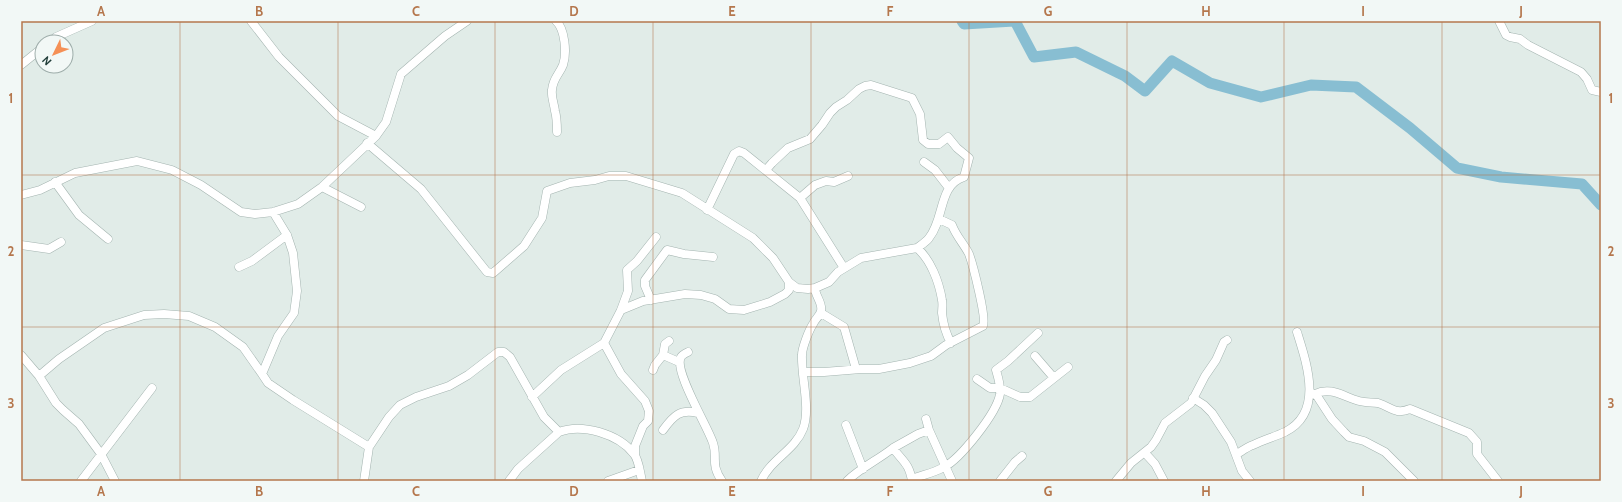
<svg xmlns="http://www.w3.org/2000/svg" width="1622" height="502" font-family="Cabin,sans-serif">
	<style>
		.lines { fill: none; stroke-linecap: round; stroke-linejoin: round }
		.river { stroke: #88bed2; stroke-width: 11 }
		.minor-casing { stroke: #a4b4b0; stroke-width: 9 }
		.minor { stroke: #fff; stroke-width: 8 }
		.grid { fill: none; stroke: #b5774d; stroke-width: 1; stroke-opacity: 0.55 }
		.neatline { fill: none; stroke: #b5774d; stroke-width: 1.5 }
		.grid-label { font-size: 13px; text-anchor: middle; font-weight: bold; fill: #b5774d }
	</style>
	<rect width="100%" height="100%" fill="#e1ece8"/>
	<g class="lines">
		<path class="river" d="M962,21l2,3 50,-3
			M1015,21l19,36 42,-5 49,24 20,15 27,-30 38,22 51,14 50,-12 45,2 54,41 47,40 44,9 81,7 19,21"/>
		<defs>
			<path id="minor" d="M556,21c9,8 11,32 7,44 -4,10 -10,13 -11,25 -1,7 2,13 3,21 2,7 2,14 2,21
				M1499,21l7,14 4,2 10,2 8,6 53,27 6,7 5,11 9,2
				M50,42l6,-5 36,-16
				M21,65l21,-17
				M376,136l10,-14 15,-48 44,-38 22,-15
				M367,143l54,46 66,83 6,1 31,-27 18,-28 5,-27 23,-8 25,-3 14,-4h17l56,17 71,45 20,20 16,24v8l-4,4 -15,8 -26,8 -15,-1 -14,-10 -14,-4 -16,-1 -42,7 -22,9
				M924,162l11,8 14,18
				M766,170l6,-7 16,-15 22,-9 12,-14 8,-12 6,-6 11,-7 12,-11 6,-3 6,-1 41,13 8,16 3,26 5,4h11l9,-7 9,11 12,10 -5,19c-26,8 -19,41 -35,61 -3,4 -8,7 -12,10l-56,10 -23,14 -9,10 -14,6 -7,1 -11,-1 -8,-6
				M55,182l24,33 29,24
				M322,187l39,20
				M21,195l19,-5 35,-17 62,-12 35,9 29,15 40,27 14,2 18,-2 25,-8 24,-17 54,-51 -38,-20 -59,-59 -28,-36
				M800,198l15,-13 11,-4 8,1 14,-6
				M707,210l27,-56 5,-3 5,2 56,45 44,70
				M273,212l14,23 6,18 4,38 -3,22 -16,23 -16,38 6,9 25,17 76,47
				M21,245l28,4 12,-7
				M917,248c14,12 22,34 25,52 1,5 0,9 0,13 1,10 4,21 9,30
				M239,267l13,-6 35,-26
				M651,300l-6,-14v-6l22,-30 17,4 29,3
				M821,313l23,14 12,42
				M669,341l-4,3 -2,11 16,7
				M688,352c-2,1 -6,3 -7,5 -8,13 27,70 32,86 5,15 -3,21 9,38
				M21,355l18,21 17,27 7,7 16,14 22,30 14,27
				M1035,356l19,22
				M653,370l2,-5 8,-10
				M803,372h21l37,-3h18l31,-6 21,-7 15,-11 37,-19c4,-7 -10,-61 -14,-72 -5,-10 -13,-18 -17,-29l-13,-6
				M39,376l20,-17 45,-31 40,-13 20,-1 25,2 26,11 28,20 19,27
				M977,379l13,9h10l20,9h10l38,-30
				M1310,392l7,4 15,23 12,13 5,5 15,4 21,11 29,29
				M1315,394c16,-8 29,3 44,7 7,2 13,1 19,2 13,4 17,12 32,6l59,24 8,9v12l21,27
				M532,397l29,-27 43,-27
				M1193,398l11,7 8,8 19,29 11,29 8,10
				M926,419l3,11 23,51
				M846,425l17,44
				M663,430c11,-15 17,-21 35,-17
				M893,448l25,-14 11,-4
				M1145,453l10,11 9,17
				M635,454v-8l8,-20 5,-5 1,-10 -4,-10 -24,-27 -17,-31 17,-33 7,-19 -1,-21 10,-9 19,-24
				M1237,454c5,-3 10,-7 16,-9 10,-5 21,-8 32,-13 39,-19 22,-68 12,-100
				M912,479c10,-4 22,-6 32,-12 16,-8 53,-54 56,-73 1,-8 -2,-17 -4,-24l12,-9 30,-28
				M81,481l71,-93
				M364,481l5,-34 20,-30 11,-12 16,-8 33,-11 19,-11 30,-23h6l6,5 34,60 15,15
				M509,481l9,-12 41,-37c23,-9 60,2 75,22 5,6 6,19 8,27
				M608,481l31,-11
				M761,481c9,-21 34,-31 42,-52 8,-20 -2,-52 -1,-74 0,-7 7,-25 11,-31 2,-5 7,-8 8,-13 2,-8 -6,-15 -6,-23
				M847,481c13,-13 31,-21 46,-33 10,14 16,15 19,33
				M1000,481l15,-19 7,-6
				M1116,481l15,-18 20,-16 5,-7 9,-17 26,-20 14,-27 11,-16 8,-18 3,-2"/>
		</defs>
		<use href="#minor" class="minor-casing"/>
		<use href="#minor" class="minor"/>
	</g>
	<path class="grid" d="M180,21v460M338,21v460M495,21v460M653,21v460M811,21v460M969,21v460M1127,21v460M1284,21v460M1442,21v460M21,175h1580M21,327h1580"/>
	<rect width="1622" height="502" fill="none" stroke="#f2f8f6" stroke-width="44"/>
	<g transform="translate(54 54) rotate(227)"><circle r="19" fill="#f2f8f6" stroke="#9eadaa"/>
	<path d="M0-3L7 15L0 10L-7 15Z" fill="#f59056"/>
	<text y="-6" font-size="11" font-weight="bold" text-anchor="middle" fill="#213d39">N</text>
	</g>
	<rect x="22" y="22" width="1578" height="458" class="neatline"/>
	<g class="grid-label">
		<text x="101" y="16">A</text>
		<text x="259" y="16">B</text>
		<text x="416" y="16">C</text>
		<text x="574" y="16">D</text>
		<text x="732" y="16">E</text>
		<text x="890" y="16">F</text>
		<text x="1048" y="16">G</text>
		<text x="1206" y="16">H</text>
		<text x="1363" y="16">I</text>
		<text x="1521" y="16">J</text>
		<text x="11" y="103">1</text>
		<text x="1611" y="103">1</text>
		<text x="11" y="256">2</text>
		<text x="1611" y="256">2</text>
		<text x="11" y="408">3</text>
		<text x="1611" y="408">3</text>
		<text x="101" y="496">A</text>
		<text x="259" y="496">B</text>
		<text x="416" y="496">C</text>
		<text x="574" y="496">D</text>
		<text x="732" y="496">E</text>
		<text x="890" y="496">F</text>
		<text x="1048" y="496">G</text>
		<text x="1206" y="496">H</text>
		<text x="1363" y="496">I</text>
		<text x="1521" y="496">J</text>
	</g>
</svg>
